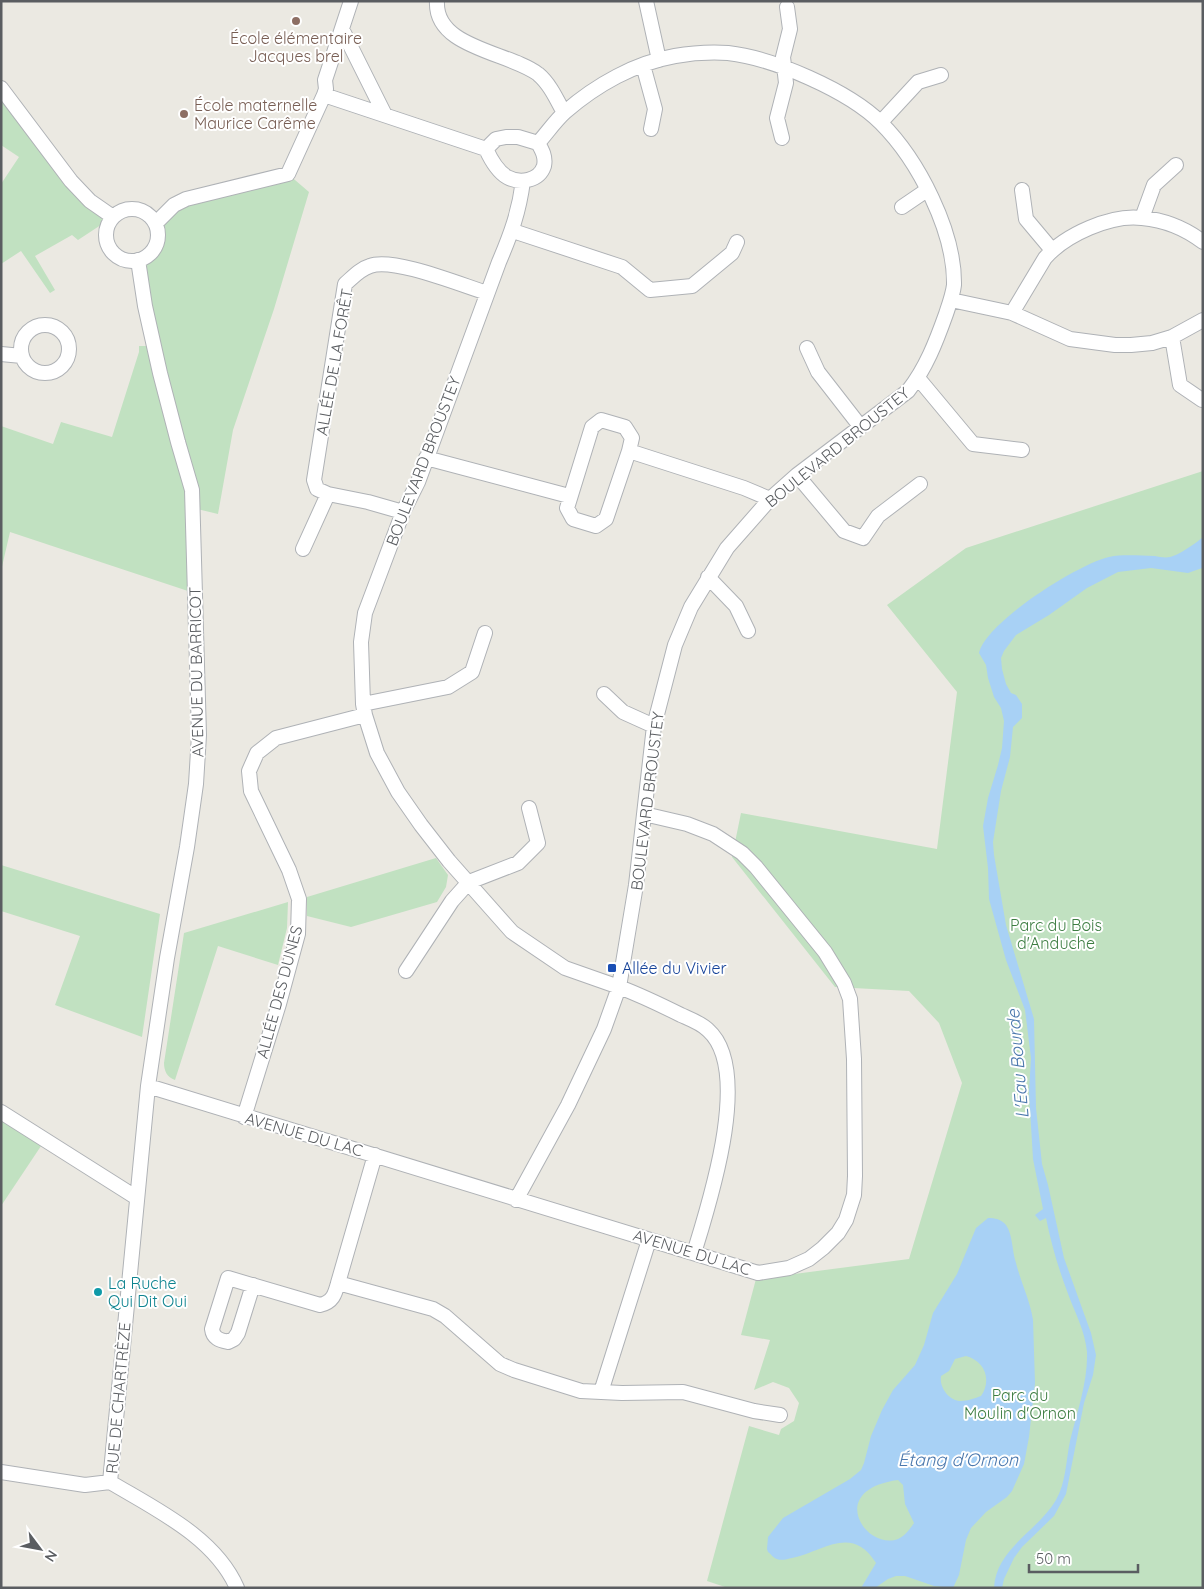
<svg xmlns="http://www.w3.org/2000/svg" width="1204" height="1589" font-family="Quicksand,sans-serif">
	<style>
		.green { fill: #c1e1c1 }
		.water { fill: #a8d1f5; fill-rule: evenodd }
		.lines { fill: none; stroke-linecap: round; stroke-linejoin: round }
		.minor-casing { stroke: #afb2b6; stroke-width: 16 }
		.minor { stroke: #fff; stroke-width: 14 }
		.education-dot { fill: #8d6e63; stroke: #fff; stroke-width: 2 }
		.transit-dot { fill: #1a4fb4; stroke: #fff; stroke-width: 2 }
		.culture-dot { fill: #0f9aa8; stroke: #fff; stroke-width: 2 }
		.labels { text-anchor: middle; stroke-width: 4; stroke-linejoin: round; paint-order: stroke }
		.education-label { font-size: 16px; fill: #785e54; stroke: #fff }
		.street-label { font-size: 16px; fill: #5a5d61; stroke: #fff }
		.park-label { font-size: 16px; fill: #3d7d42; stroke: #fff }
		.transit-label { font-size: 16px; fill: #164399; stroke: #fff; text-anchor: start }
		.culture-label { font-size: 16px; fill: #0d838f; stroke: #fff; text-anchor: start }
		.water-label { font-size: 18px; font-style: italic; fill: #4b78ad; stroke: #fff }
	</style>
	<rect width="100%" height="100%" fill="#ebe9e2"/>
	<path class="green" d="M1,88l70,93 42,36 -35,23 -6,-5 -37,21 20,34 -5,3 -29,-42 -20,13v-80l18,-27 -18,-12z
		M288,174l21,18 -35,117 -41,121 -15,84 -25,-6 1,85 -184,-61 -9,39v-145l52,18 8,-22 51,15 27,-85v-6h15l-16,-86c17,-7 23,-19 18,-37l18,-18z
		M1203,471v1117h-475l-21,-7 42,-155 30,9 2,-6 13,-8 5,-18 -10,-15 -16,-6 -19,8 16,-50 -29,-5 15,-56 153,-20 53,-176 -23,-60 -30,-32 -74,-4 -103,-130 9,-44 196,36 20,-157 -70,-87 79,-57z
		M436,858l12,17 -2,12 -9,15 -86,25 -44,-11v-19z
		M1,865l159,49 -18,123 -87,-32 25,-69 -79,-25z
		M288,902l-1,26 -9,37 -60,-19 -43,134c-8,-3 -11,-9 -11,-17l20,-130z
		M1,1118l40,28 -40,60z"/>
	<path class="water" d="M1203,537l-1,31 -14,5 -37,-5 -33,4 -31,16 -38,27 -33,20 -12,16 -3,7 1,11 4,15 5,9 5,2 6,9v14l-9,9 -3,30 -9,34 -8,51 1,13 12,70 28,94 2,89 6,56 6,21 16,73 27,75 5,22 -3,20 -9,28 -18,91 -12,22 -32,31 -8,11 -10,21 -2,9h-8c2,-40 44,-57 62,-88 10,-17 10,-40 14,-59 7,-29 18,-59 17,-89 -2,-22 -13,-41 -20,-61 -9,-24 -16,-48 -21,-73l-6,3 -5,-6 8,-6 -10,-50 -4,-67 2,-34 -6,-48 -19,-50 -17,-61 -1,-31 -5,-42 5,-28 10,-33 4,-17 2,-27 -3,-13 -7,-11 -6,-19 -2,-13 -7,-12c7,-31 99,-89 130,-96 15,-3 31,-1 46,-1 4,1 11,2 15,1 9,-2 26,-14 33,-20z
		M988,1218c7,0 13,1 18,7 7,10 6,27 10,38 5,20 14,37 17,57l2,63 -6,54 -5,27 -12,27 -5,6 -21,15 -15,16 -5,12 -7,35 -6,13 -19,-2 -29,-10h-9l-8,3 -13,9h-14l15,-25c-24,-39 -52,-12 -84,-5 -5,1 -10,3 -15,1 -4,-1 -6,-5 -9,-7l-1,-3 1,-12 15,-19 67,-39 11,-9 3,-7 7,-27 11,-26 11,-20 22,-25 9,-20 9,-32 24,-39 19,-46zM966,1356c19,5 26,24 15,40 -6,2 -13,5 -20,5 -12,0 -22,-14 -20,-25l8,-5 6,-12zM898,1480l5,5 2,19 9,19c-4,6 -9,13 -16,16 -32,12 -73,-49 0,-59z"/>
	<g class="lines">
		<defs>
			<path id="minor" d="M437,1c-3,47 72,51 101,73 12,10 19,26 26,39
				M646,1l13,59
				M342,29l43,86
				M643,65l12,44 -4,20
				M1,88l70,93 19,20 23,16
				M324,95l2,-6 -1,-9 26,-79
				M881,122l37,-40 23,-7
				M506,137h12l20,6c4,7 8,14 6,23 -5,15 -24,18 -37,11 -10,-6 -16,-17 -21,-28l10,-10z
				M782,138l-5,-20 9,-35 -3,-26 7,-28 -3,-22
				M523,181c-4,31 -12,53 -24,81l-81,220 -15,30 -38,101 -4,29 2,62 2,11 12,38 21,39 23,33 28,36 63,71 53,36 54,19 17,-102 18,-159 21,-81 16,-38 36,-59 43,-49 27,-24 111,-84c18,-23 28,-49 38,-77 3,-9 7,-20 8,-29 1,-54 -36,-125 -73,-162 -32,-32 -108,-65 -153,-70 -17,-1 -36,0 -53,3 -40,7 -79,29 -110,56 -10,9 -18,21 -27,31
				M1022,190l4,29 26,31
				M902,207l25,-17
				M106 235a26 26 0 1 1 52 0a26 26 0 1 1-52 0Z
				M1142,218l12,-33 22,-20
				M156,223l18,-18 12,-6 102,-25 36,-79 162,54
				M513,231l109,36 28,23 42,-4 40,-33 5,-11
				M951,300l61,13 58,26 45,6h16l21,-2 20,-6 31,-17
				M1012,313l33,-55c20,-23 66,-44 97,-40 22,2 44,11 61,24
				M21 349a24 24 0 1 1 48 0a24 24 0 1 1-48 0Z
				M1172,337l8,48 22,15
				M807,348l11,24 42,54
				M1,354l21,2
				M918,378l55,66 49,6
				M601,420l24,7 7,11 -3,13 -23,68 -10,7 -23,-7 -6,-11 25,-81z
				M629,451l115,37 26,11
				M426,458l143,38
				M797,475l47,56 19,7 15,-22 42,-32
				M403,512l-35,-10 -40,-8 -11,-5 -3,-9 31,-196c8,-7 15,-15 25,-18 23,-9 91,19 117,27
				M303,549l25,-55
				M708,577l28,29 12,25
				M604,694l19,18 31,14
				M363,704l85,-17 24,-15 13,-39
				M406,971l46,-70 17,-19 49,-19 20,-20 -9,-35
				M148,1086l610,187 31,-5 20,-9 14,-11 15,-15 8,-13 8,-25 1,-19 -1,-117 -4,-60 -6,-16 -19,-31 -69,-85 -14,-14 -29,-19 -26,-10 -43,-10
				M1,1112l136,86
				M244,1117l35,-113 19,-70 1,-35 -10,-29 -38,-79 -2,-20 8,-18 19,-15 89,-23
				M516,1200l52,-95 36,-76 15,-42c21,8 42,18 62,28 9,4 20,8 27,15 45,40 1,174 -14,223
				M338,1283l37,-128
				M253,1285l-15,48 -4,6 -6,3c-9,-2 -15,-4 -16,-13l16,-51 92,27c13,-3 15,-11 18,-22l95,26 12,7 55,48 14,6 67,21 41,2 61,-1 71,19 26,4
				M601,1392l48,-152
				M1,1472l84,13 25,-3
				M110,1482l38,-396 19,-128 20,-111 9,-63 3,-49 -7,-245 -14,-48 -18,-69 -15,-67 -7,-46
				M110,1482c45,27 105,55 127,106"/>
		</defs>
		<use href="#minor" class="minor-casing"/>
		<use href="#minor" class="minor"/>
	</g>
	<g class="education-dot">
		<circle cx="296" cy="21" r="5"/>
		<circle cx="184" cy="114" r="5"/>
	</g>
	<rect class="transit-dot" x="607" y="963" width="10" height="10" rx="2.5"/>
	<circle class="culture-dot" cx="98" cy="1292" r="5"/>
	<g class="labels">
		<g class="education-label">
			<text x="296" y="44">École élémentaire<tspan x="296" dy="18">Jacques brel</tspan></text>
			<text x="194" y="111" text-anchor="start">École maternelle<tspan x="194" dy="18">Maurice Carême</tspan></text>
		</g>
		<g class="street-label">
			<text transform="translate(334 362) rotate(-80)" y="6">ALLÉE DE LA FORÊT</text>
			<text transform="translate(837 447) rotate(-39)" y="6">BOULEVARD BROUSTEY</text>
			<text transform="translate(423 461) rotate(-69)" y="6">BOULEVARD BROUSTEY</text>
			<text transform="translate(196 672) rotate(-91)" y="6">AVENUE DU BARRICOT</text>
			<text transform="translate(647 801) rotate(-83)" y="6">BOULEVARD BROUSTEY</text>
			<text transform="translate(279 992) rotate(-75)" y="6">ALLÉE DES DUNES</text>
			<text transform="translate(304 1134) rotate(16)" y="6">AVENUE DU LAC</text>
			<text transform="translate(692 1252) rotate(17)" y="6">AVENUE DU LAC</text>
			<text transform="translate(118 1398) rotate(-85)" y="6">RUE DE CHARTRÈZE</text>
		</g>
		<g class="park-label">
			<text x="1056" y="931">Parc du Bois<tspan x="1056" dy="18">d'Anduche</tspan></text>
			<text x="1020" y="1401">Parc du<tspan x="1020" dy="18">Moulin d'Ornon</tspan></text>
		</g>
		<g class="transit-label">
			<text x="622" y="974">Allée du Vivier</text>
		</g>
		<g class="culture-label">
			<text x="108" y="1289">La Ruche<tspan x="108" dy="18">Qui Dit Oui</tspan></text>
		</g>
		<g class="water-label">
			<text transform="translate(1018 1064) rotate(-95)" y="6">L'Eau Bourde</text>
			<text x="958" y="1466">Étang d'Ornon</text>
		</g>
	</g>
	<rect width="1204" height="1589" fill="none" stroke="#5a5d61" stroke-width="5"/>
	<g transform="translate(40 1549) rotate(122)" stroke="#ffffff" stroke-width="4" paint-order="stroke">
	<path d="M0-4L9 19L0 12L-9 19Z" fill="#5a5d61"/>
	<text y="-8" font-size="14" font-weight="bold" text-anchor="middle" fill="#5a5d61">N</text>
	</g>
	<path d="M1029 1564v8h109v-8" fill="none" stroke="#5a5d61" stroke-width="2.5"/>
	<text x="1036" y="1564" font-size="15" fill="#5a5d61" stroke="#ffffff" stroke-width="4" paint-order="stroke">50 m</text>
</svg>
